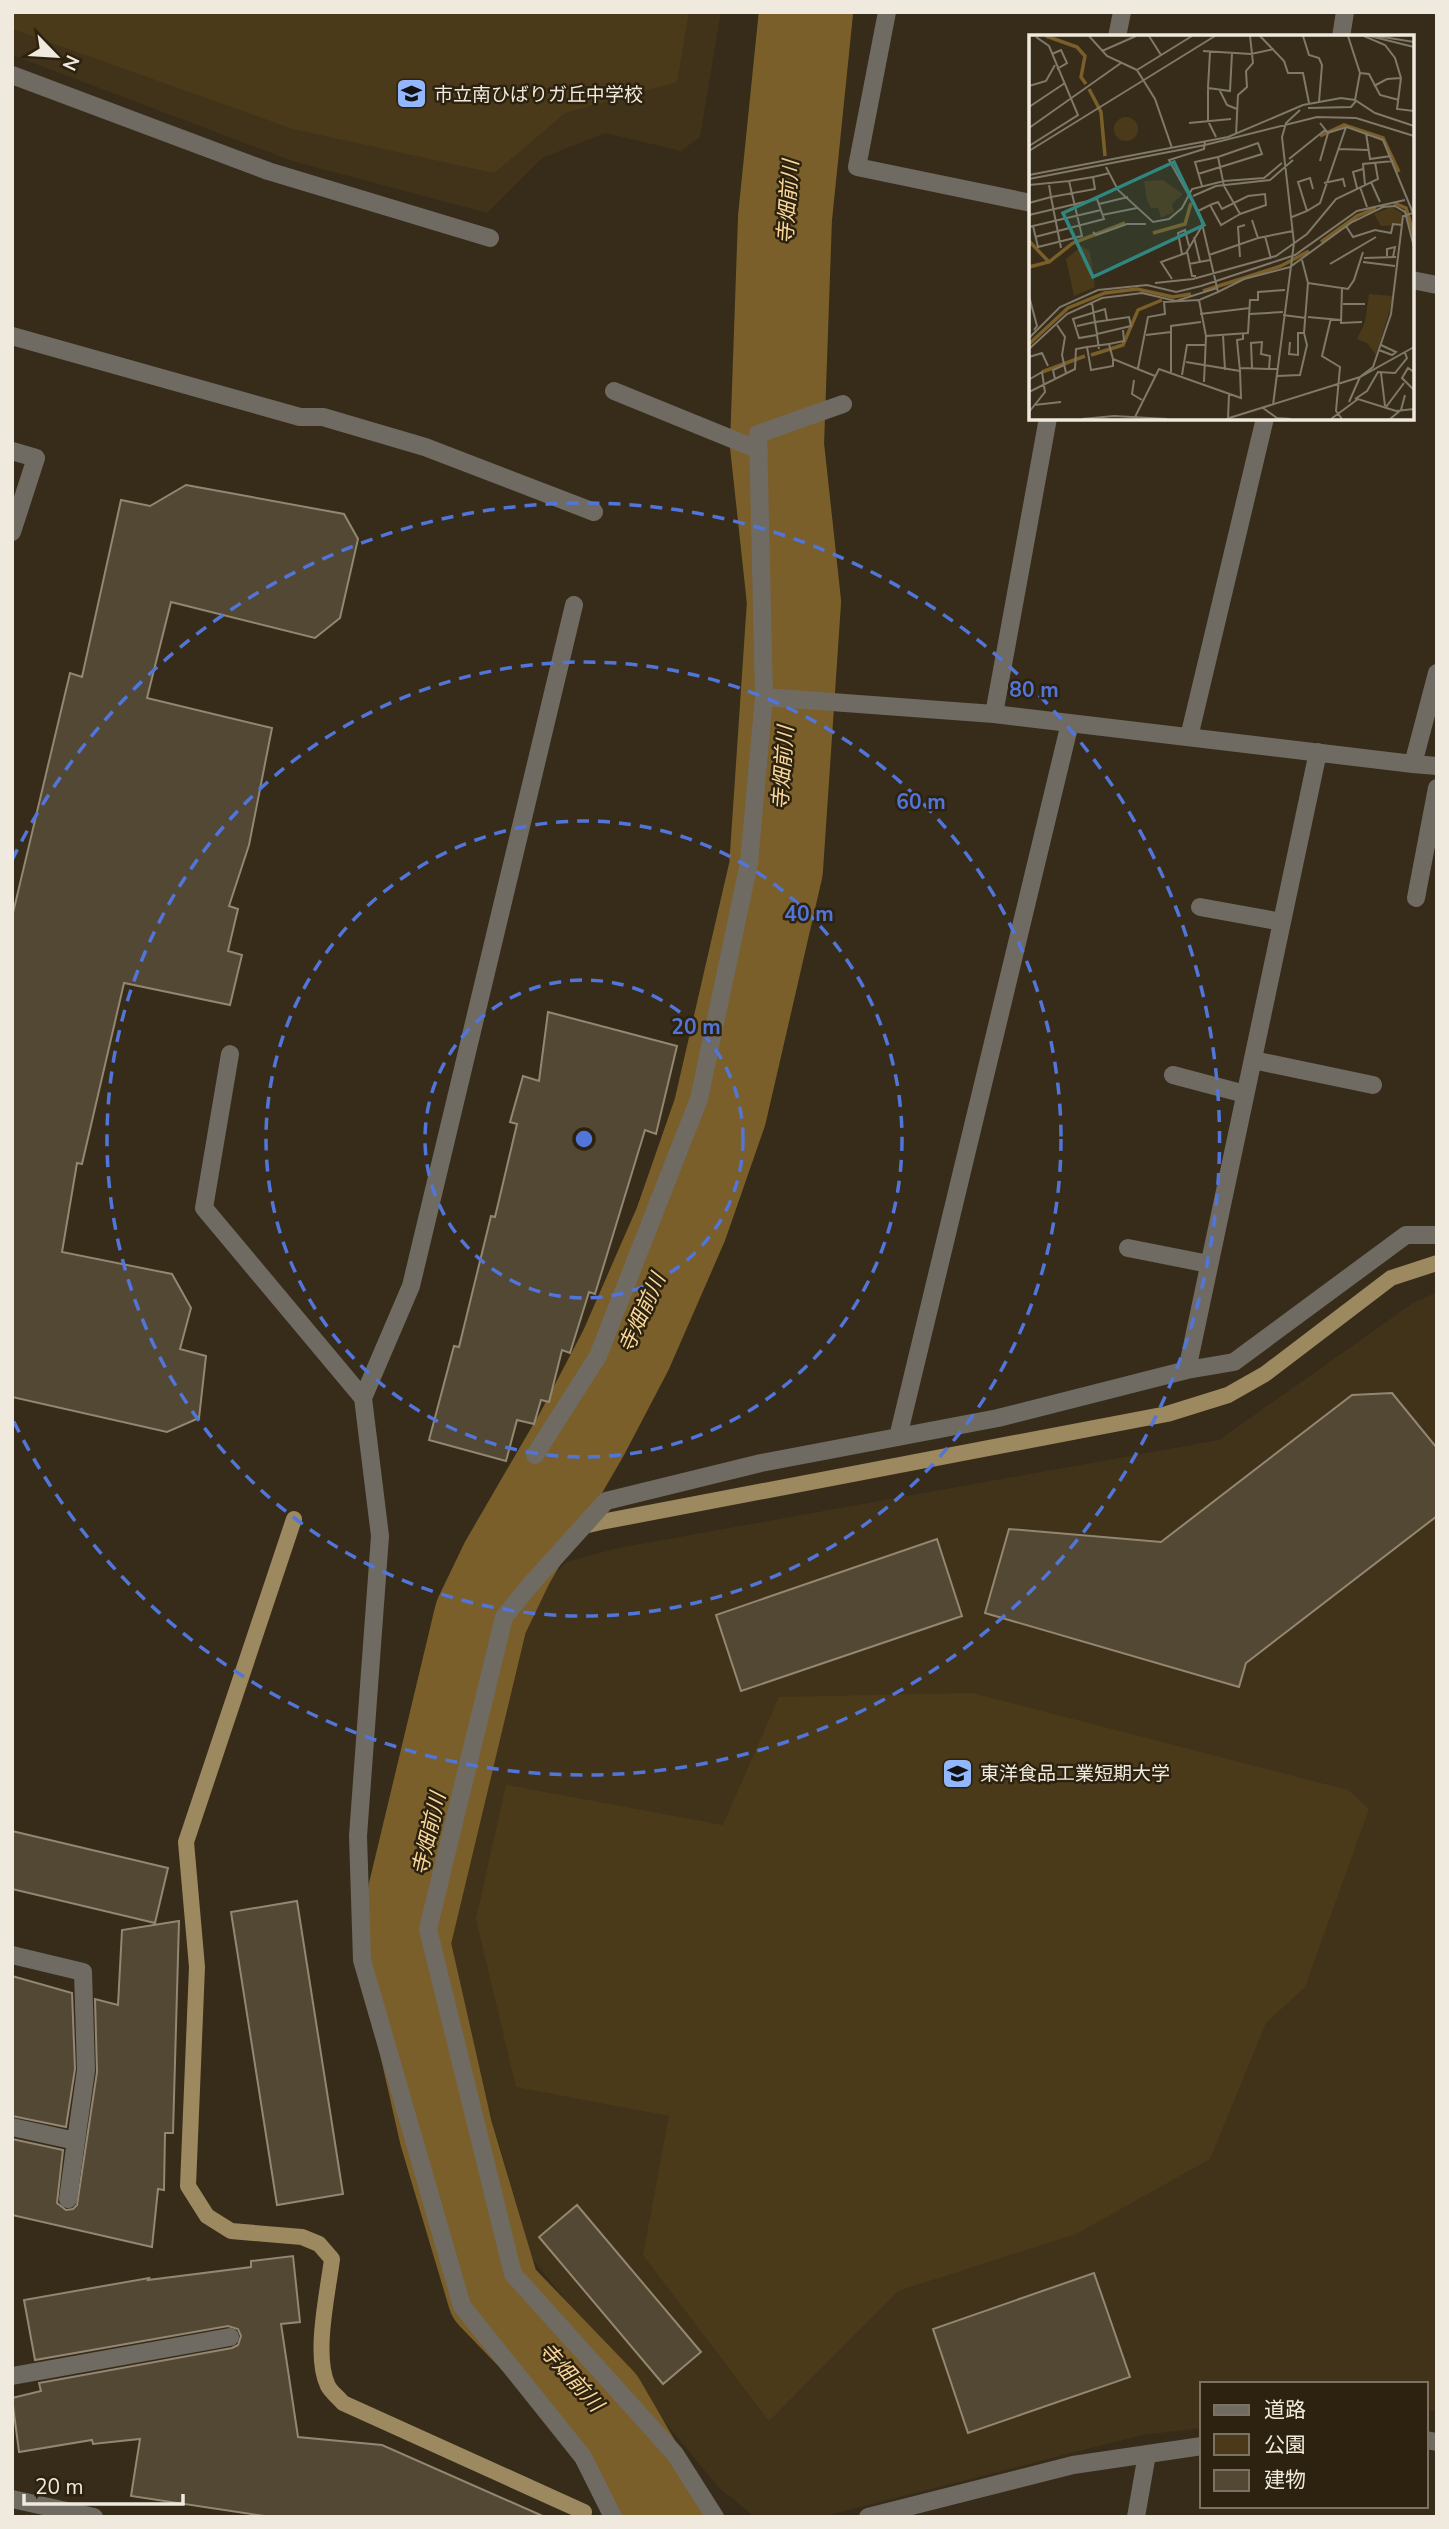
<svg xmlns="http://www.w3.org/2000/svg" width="1449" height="2529" font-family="'Nunito Sans','Noto Sans JP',sans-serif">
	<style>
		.built { fill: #403319 }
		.green { fill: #4b3a1a }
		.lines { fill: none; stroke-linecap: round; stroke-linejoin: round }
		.stream { stroke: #9d8960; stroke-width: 16 }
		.river { stroke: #7a5f2a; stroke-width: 94 }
		.building { fill: #524834; stroke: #938772; stroke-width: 2 }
		.service { stroke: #706b62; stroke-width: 18 }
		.minor { stroke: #706b62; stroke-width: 18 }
		.ring { fill: none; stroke: #5275da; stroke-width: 3.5; stroke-dasharray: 12 9 }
		.labels { text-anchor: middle; stroke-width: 5; stroke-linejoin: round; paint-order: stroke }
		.poi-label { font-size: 19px; fill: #f0eade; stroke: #2c220f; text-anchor: start }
		.water-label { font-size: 21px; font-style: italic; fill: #f9d79a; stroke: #2c220f }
		.inset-river { fill: none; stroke: #7a5f2a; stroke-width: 3.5 }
		.inset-road { fill: none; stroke: #807868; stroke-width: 2 }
		.view { fill: #31877f; fill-opacity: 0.15; stroke: #31877f; stroke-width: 3.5 }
		.inset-edge { fill: none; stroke: #f0eade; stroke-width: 3.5 }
		.centre { fill: #5275da; stroke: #2c220f; stroke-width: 3.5 }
		.ring-label { font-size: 21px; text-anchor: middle; font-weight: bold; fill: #5275da; stroke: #2c220f; stroke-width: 5; stroke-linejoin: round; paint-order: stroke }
	</style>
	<rect width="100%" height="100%" fill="#362c19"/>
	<path class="built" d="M12,12h709l-21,125 -19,14 -76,-18 -63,25 -55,55 -195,-52 -280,-106z
		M1437,1292v1120l-11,-3v-25h-224v44l-60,7 -321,82h-66l-37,-30 -185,-227 -51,-174 -36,-168 63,-291 57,-65 52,-14 601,-108 194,-137z"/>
	<path class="green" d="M12,12h677l-12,70 -112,31 -71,60 -201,-44 -281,-100z
		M972,1693l376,97 21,19 -64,178 -39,36 -56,136 -134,75 -178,57 -129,130 -126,-166 26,-139 -153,-29 -40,-168 30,-134 217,40 56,-128z"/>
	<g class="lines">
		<path class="stream" d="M294,1519l-108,323 11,125 -9,219 19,30 24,15 71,6 17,7 13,15c-4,33 -19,97 -4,127 3,6 11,12 15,17l241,109
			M507,1563l51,-31 43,-10 566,-108 61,-19 37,-21 126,-96 46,-15"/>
		<path class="river" d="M665,2517l-66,-114 -105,-109 -48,-161 -43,-190 78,-326 26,-54 75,-129 44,-84 55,-126 39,-112 56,-243 18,-267 -17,-157 8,-227 21,-206"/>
	</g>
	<path class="building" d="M186,485l158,29 14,25 -18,79 -25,20 -144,-36 -24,96 125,30 -23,117 -20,61 9,3 -10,42 14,4 -12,50 -106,-22 -42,181 -5,-1 -15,89 110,22 19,34 -11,41 26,7 -7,62 -32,14 -155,-35v-480l58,-244 12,4 39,-177 29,6z
		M548,1012l129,34 -21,88 -11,-4 -50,164 -6,-2 -19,61 -8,-3 -13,52 -8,-2 -7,24 -17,-4 -11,41 -77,-21 25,-94 5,1 32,-131 4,1 22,-93 -7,-2 13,-46 16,5z
		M1392,1393l45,55v68l-191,147 -7,24 -254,-74 24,-84 152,13 191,-147z
		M937,1539l25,77 -221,75 -25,-76z
		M12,1831l156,37 -13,55 -143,-34z
		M297,1901l46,293 -66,11 -46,-293z
		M179,1921l-6,212h-8l-1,57 -6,-1 -6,58 -140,-32v-76l51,11 -6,53 9,7 7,-1 4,-4 20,-133 -2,-73 23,6 4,-75z
		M12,1976l60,17 3,76 -9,58 -54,-11z
		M577,2205l124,147 -38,32 -124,-147z
		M293,2256l7,66 -19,2 17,113 84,8 163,72h-274l-140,-21 9,-57 -47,5 -1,-4 -73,12 -7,-54 29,-7 -2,-8 193,-35 6,-3 3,-9 -3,-7 -10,-3 -193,34 -11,-60 125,-22 -1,2 103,-13v-6z
		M1094,2273l36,104 -162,56 -35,-104z"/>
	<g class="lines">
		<path class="service" d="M12,75l256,96 222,67
			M12,336l288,81h23l102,30 169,65
			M614,391l145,59
			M12,451l24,7 -24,74
			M574,605l-163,681 -48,112 17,138 -22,300 4,124 100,346 121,151 30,60
			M230,1054l-26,154 159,190"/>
		<path class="minor" d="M887,12l-30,155 174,36
			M1117,37l5,-25
			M1341,37l4,-25
			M1412,280l25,5
			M1048,418l-54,296 419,50 24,-91
			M764,697l230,17
			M1189,737l76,-319
			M1413,764l24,2
			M1416,898l21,-110
			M1200,907l82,15
			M1253,1060l120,25
			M1173,1075l72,19
			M1128,1248l81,16
			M1187,1370l131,-618
			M898,1437l172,-714
			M535,1455l63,-99 101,-257 50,-236 15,-166 -6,-263 85,-30
			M12,1955l71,17 3,98 -10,71 -64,-14
			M68,2199l8,-58
			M12,2376l218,-39
			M1426,2440l11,2
			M12,2499l82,18
			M715,2517l-40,-63 -162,-180 -85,-345 76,-312 27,-33 75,-83 155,-38 237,-45 189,-48 47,-8 172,-127h31
			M868,2517l205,-52 129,-19
			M1136,2517l11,-63"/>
	</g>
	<g class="ring">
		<circle cx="584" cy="1139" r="159"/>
		<circle cx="584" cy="1139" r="318"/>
		<circle cx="584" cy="1139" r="477"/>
		<path d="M12 860A636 636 0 1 1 12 1418"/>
	</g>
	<defs>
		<symbol id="school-square" viewBox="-11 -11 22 22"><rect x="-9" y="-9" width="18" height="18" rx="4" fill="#92b7fd" stroke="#2c220f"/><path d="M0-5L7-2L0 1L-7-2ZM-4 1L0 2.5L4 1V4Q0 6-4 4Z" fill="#111"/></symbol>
		<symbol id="university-square" viewBox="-11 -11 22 22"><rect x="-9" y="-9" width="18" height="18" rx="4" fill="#92b7fd" stroke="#2c220f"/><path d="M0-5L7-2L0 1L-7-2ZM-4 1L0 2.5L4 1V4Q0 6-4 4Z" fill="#111"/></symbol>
	</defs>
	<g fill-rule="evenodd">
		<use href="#school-square" x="394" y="76" width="35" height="35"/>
		<use href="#university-square" x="940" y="1756" width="35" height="35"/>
	</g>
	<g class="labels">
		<g class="poi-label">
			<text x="434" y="101">市立南ひばりガ丘中学校</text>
			<text x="980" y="1780">東洋食品工業短期大学</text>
		</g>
		<g class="water-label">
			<text transform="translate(788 202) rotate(-86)" y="7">寺畑前川</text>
			<text transform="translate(783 768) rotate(-86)" y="7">寺畑前川</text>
			<text transform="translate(642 1313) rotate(-66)" y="7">寺畑前川</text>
			<text transform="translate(429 1834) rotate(-77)" y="7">寺畑前川</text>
			<text transform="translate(571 2377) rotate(48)" y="7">寺畑前川</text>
		</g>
	</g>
	<g transform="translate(1029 35)">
		<rect width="385" height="385" fill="#362c19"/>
		<path d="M85 94a12 12 0 1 1 24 0a12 12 0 1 1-24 0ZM134,145l20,14 -11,10 2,8 -13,6 -3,-10h-7l-4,-8 -3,-19zM362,172l11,6v12l-21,1 -7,-12zM53,211l8,6 5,35 -21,9 -8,-37zM340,259l25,2 -18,59 -9,-12 -10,-4 8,-17z" fill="#4b3a1a"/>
		<path class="inset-river" d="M17,1l31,11 8,9 -4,21 5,7M60,54l12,23 4,44M291,101l24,-11 39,13 16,34M365,168l12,5 8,27M124,198l32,-9 6,-21M0,206l20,21M292,207l36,-26 19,-8M0,232l20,-5 24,-19 52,-20M174,256l78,-25 28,-15M0,309l39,-36 37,-15 32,-4 36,8 18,-3M62,320l32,-10 15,-35 24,-10M13,337l43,-16"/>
		<path class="inset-road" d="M60,1l18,20 30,14M120,1l12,19M231,1l24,25 4,12h15l6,30M274,1l6,19 10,3 3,7 -3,37M319,1l12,37 -5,27M335,1l21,9 10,13 6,20 -4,31 17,2M341,1l44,11M348,1l37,6M73,16l34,-15M174,16l48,3 23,-5M181,17l-2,36 22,3 2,-38M23,19l9,-4 6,13 -10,6M331,38l9,1 11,21 19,5M0,51l17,-5 9,-16M345,51l13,-7 14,-1M179,53v33l8,16M190,54l8,16 10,4M0,72l36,-24M279,73l43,-1 5,-6M160,88l42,-4M0,93l92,-65M298,98l20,-6 36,13 30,73M337,98l4,26 21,-3M207,100l2,-40 9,-8 -1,-16 7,-8 -3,-27M176,107l-1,7 -35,11 31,55 18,77 26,-13 46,-12 62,-45 31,-15 12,-1 10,6 9,35M0,111l49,-31 -29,-69 -13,-9M143,113l-17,-49 -18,-29 55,-34M310,114l29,1M0,116l186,-115M260,124l36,-29M291,126l8,-28 -8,-10M77,132l12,23 35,32 16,-3 13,-11 10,-19 32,-8 40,-3 18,-15M169,139l64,-20 -4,-11 -40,14M0,140l199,-38 75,-32 38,-7 14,2 20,13 39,13M0,144l176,-34 112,-28 39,1 58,18M40,146l24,-4M342,147l9,20M295,148l19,-4 2,8M0,150l40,-4 13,55 -44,11 -5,-21 -4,1M336,150l-2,-21 30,-3M331,152l7,20M328,153l-4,-16 10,-3M164,161l23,-10 54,-6 23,-20M0,168l22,-6 -2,-12M70,169l29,-7M181,170l8,-3 4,7 26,-13 17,-2 1,11 -26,9M169,176l12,-6 11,20 19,-11 -16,-28 -6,-29 -23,5 7,24M278,176l13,-8 26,-76M0,180l68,-16 7,20 -69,18M73,180l35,-7M263,182l15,-6 -9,-29 12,-4 3,11M223,185l6,18 35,-7M4,191l68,-16M317,191l7,11 22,-7 16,3 2,-9 9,1M64,197l3,3 31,-11h19M236,201l6,23M165,202l6,25M32,213l-10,-51 44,-8 -2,-12 17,-4M158,216l5,25h4M153,219l-4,-21 7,-3 4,16M180,220l49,-17M358,221v-7l8,-2 -2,10M211,222l-2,-30 7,-2M335,223l32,-1M334,227l32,4M160,229l21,-4M301,229l46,-27M143,244l-11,-17 25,-9 16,-27M126,248l38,-4 83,-23 31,-22 29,-35 42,-20 -3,-17M279,248l34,5 -1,35 21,-1M313,253l6,1 6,-9 9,-28M0,261l8,30 -3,4M63,268l3,19 34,-5 2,9 -34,8M314,269h22M171,279l50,-6M221,279l33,-2M254,280l23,3M279,282l33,3M302,283l-9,38 18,11 -4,44 6,8M28,290l8,12 -3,18 4,18M48,291l18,-4 2,12M94,295l1,11 -15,3 4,15 42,17M117,300l25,-3M194,300l2,35M177,301l42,-3 2,-33h8v-8l27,-2M0,303l31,-31 38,-17 49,-5 29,7 25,-6 94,-31 62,-44 48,-11M261,307l-1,12 9,1v-22h6M58,312l22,-3M0,314l38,-35 35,-16 40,-5 34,8 41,-13M70,314l-2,-14 -18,3 -6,-19 32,-10 2,11M350,315l13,5 4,-3 -15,-7M0,322l13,-4 6,13M157,327l54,9 -3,-31 6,-1v-5M109,333l10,-51 17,-3 -1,-12 35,-2M211,333l29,1M223,333l-1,-25 11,-1 -1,12 9,2 -1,13h9M142,337v-46l30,-4M385,337l-6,-4 -6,10 12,12M352,338l4,33M153,340l5,-30h19M248,341l23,-1 7,-30 -3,-12 4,-50 -6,-23M26,344l-2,-9 11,-5M105,345l-2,14 10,6M175,347l2,-46 -7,-36 19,-8M0,357l46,-23 1,-20 11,-2 4,23 22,-4v-7M326,364l12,-8 11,-19 17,1 12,-15 -2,-5M320,367l11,-25 13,-10 18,-53 12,-98 10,-3M5,370l27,-3M244,370l21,-162 -12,-106 4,-14 14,-13M357,372l18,-24M234,373l14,10 14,1M0,377l16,-20 -3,-20 -12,7M106,382l24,-48 82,29 -1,-27M53,384l32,-3 53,3M197,384l134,-42 54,-30M199,384l1,-25M302,384l27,-20 38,12 18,-2M361,384l11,-9 4,-15"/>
		<path class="view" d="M145,127l30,63 -111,52 -30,-64z"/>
		<rect width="385" height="385" class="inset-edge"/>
	</g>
	<circle cx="584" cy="1139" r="10" class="centre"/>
	<g class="ring-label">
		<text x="1034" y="697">80 m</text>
		<text x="921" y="809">60 m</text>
		<text x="809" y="921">40 m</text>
		<text x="696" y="1034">20 m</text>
	</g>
	<rect width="1449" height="2529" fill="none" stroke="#f0eade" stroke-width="28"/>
	<rect x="1200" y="2382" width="228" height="126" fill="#2c220f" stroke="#7a7262" stroke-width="2"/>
	<rect x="1214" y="2405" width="35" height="10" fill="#706b62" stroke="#7a7262" stroke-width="2"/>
	<text x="1264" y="2417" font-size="21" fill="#f0eade">道路</text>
	<rect x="1214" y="2434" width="35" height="21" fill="#4b3a1a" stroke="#7a7262" stroke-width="2"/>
	<text x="1264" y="2452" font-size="21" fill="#f0eade">公園</text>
	<rect x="1214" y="2470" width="35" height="21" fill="#524834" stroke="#7a7262" stroke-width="2"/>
	<text x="1264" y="2487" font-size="21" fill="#f0eade">建物</text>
	<g transform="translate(56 56) rotate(115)" stroke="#2c220f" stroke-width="5" paint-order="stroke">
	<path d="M0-5L12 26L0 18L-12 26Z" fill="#f0eade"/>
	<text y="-10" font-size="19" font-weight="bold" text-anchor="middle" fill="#f0eade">N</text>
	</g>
	<path d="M24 2494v10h159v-10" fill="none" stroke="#f0eade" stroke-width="3.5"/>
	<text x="35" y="2494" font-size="21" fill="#f0eade" stroke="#2c220f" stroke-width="5" paint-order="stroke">20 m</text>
</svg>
